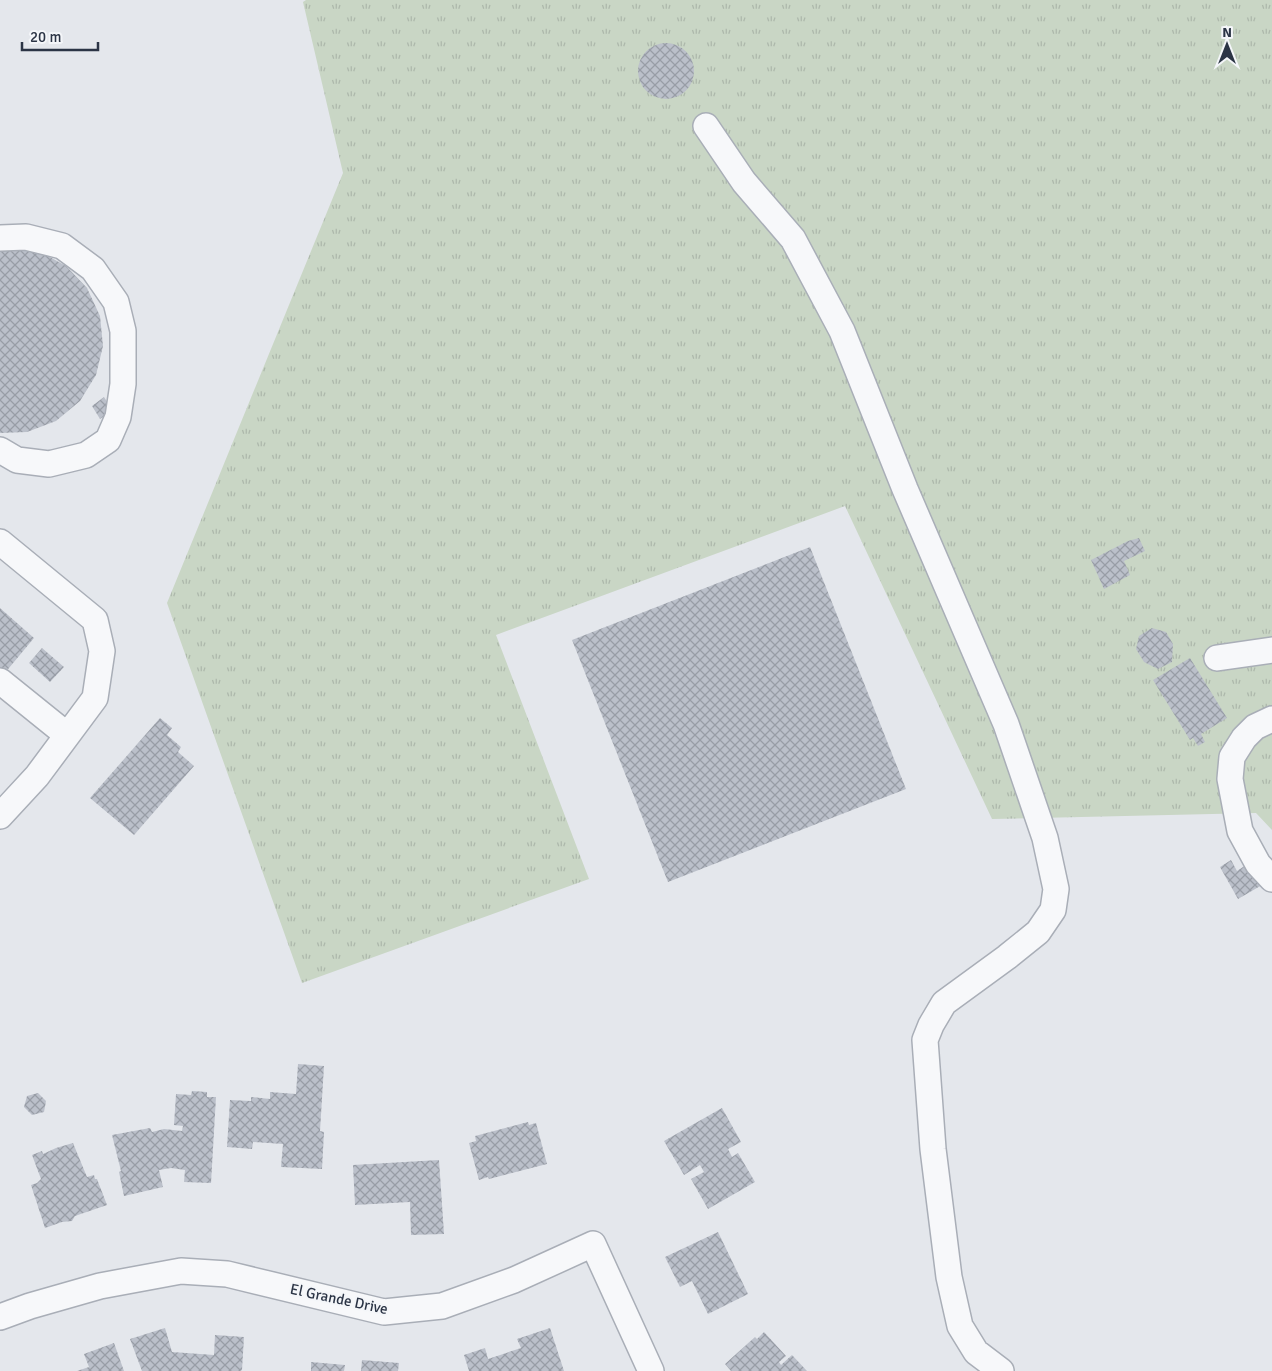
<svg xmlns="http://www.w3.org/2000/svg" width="1272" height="1371" font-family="Signika,sans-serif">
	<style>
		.grass { fill: url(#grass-tufts) }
		.building { fill: url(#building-cross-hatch) }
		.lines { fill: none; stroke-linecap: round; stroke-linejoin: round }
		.minor-casing { stroke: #a9aeb7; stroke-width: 28 }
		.minor { stroke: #f7f8fa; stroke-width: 25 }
		.labels { text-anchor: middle; stroke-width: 4; stroke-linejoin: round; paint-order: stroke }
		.street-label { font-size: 15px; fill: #2b3445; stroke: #f4f6f9 }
	</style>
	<defs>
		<pattern id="grass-tufts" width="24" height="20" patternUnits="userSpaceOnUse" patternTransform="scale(1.25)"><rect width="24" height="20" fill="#c9d6c5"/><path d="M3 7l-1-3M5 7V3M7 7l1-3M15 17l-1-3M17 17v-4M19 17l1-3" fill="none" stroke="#adb8ab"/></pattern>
		<pattern id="building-cross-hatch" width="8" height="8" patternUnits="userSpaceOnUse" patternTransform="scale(1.25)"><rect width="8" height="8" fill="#bbc0ca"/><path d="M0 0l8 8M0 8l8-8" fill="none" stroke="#989da6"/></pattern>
	</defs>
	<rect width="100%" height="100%" fill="#e4e7ec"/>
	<path class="grass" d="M306,0h966v830l-16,-17 -264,6 -147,-313 -349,129 93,244 -287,104 -135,-380 176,-430 -40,-171z"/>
	<path class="building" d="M638 71a28 28 0 1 1 56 0a28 28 0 1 1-56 0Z
		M9,246l30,5 27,15 21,22 13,28 3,30 -7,29 -16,26 -24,20 -29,11 -27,1v-185z
		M104,397l9,14 -13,8 -8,-13z
		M1139,538l6,13 -21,10 6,14 -26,14 -13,-29 37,-19z
		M810,547l96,242 -238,93 -96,-242z
		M0,608l34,30 -30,36 -4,-4z
		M1152,628l14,4 7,12 -1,18 -14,7 -14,-7 -8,-13 3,-13z
		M42,648l22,19 -14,15 -21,-19z
		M1190,658l37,60 -26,16 4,8 -7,4 -5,-8 -3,2 -37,-60z
		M160,718l12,10 -5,7 14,12 -3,5 16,14 -60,69 -44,-37z
		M1231,860l6,11 12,-8 13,22 -24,14 -18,-32z
		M298,1064l26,2 -4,65 4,1 -2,37 -41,-2 2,-23 -30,-2 -1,7 -25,-2 3,-47 21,1v-4l19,2v-7l26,2z
		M192,1091l15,1v5h9l-5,86 -27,-1 1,-12 -14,-2 -12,2 4,17 -39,9 -5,-24 2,-1 -9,-36 38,-7 2,4 12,-3 18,2 1,-5 -9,-1 2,-31 15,1z
		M38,1093l8,8 -2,11 -12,3 -8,-8 3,-11z
		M722,1108l19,34 -13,7 4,8 6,-4 17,29 -47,27 -17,-30 13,-7 -4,-7 -16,10 -20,-34z
		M528,1122l1,3 7,-2 11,41 -58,15 -1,-2 -9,3 -10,-37 7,-2 -1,-5z
		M73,1143l14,34 7,-2 1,4h2l10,26 -32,11 -3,5 -10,1 -17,6 -14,-43 6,-2 4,-4 -9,-24 10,-4 1,3 13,-6z
		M439,1160l5,74 -33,1 -1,-33 -55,3 -2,-40z
		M718,1232l30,62 -40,20 -16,-33 -12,6 -15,-30z
		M165,1328l7,24 42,3 1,-20 29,2 -2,33 -2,1h-98l-12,-32z
		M550,1328l14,43h-95l-5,-16 21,-7 3,11 33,-11 -4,-9z
		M764,1332l22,24 -7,6 2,3 11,-10 15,16h-76l-6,-7 30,-27 2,2z
		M114,1343l10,28h-47l12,-4 -5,-13z
		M362,1360l37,3 -1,8h-37z
		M311,1362l34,3 -1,6h-33z"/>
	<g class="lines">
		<defs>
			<path id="minor" d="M706,126l38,56 49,57 49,92 63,158 101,235 39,114 11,51 -3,21 -15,22 -31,25 -63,46 -13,22 -6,15 8,109 16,128 11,49 16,26 25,19
				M0,238l26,-1 36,9 31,23 23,33 7,29v53l-5,33 -10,23 -22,15 -37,9 -32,-4 -17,-10
				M0,542l95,78 7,31 -7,47 -58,78 -37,40
				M1217,658l55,-8
				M0,681l67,54
				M1272,719l-17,8 -11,11 -12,19 -2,22 10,52 18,33 14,15
				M0,1317l30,-11 70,-20 81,-15 46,3 157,38 58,-6 72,-26 79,-36 58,127"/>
		</defs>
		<use href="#minor" class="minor-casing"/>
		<use href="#minor" class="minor"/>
	</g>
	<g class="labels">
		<g class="street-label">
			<text transform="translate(339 1299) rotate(12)" y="5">El Grande Drive</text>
		</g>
	</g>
	<g transform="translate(1227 45)" stroke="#f4f6f9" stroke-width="4" paint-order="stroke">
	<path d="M0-4L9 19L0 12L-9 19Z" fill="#2b3445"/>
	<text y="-8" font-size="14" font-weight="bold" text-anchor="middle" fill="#2b3445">N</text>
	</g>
	<path d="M22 42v8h76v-8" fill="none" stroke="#2b3445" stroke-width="2.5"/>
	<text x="30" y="42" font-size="15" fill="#2b3445" stroke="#f4f6f9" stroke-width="4" paint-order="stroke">20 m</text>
</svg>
